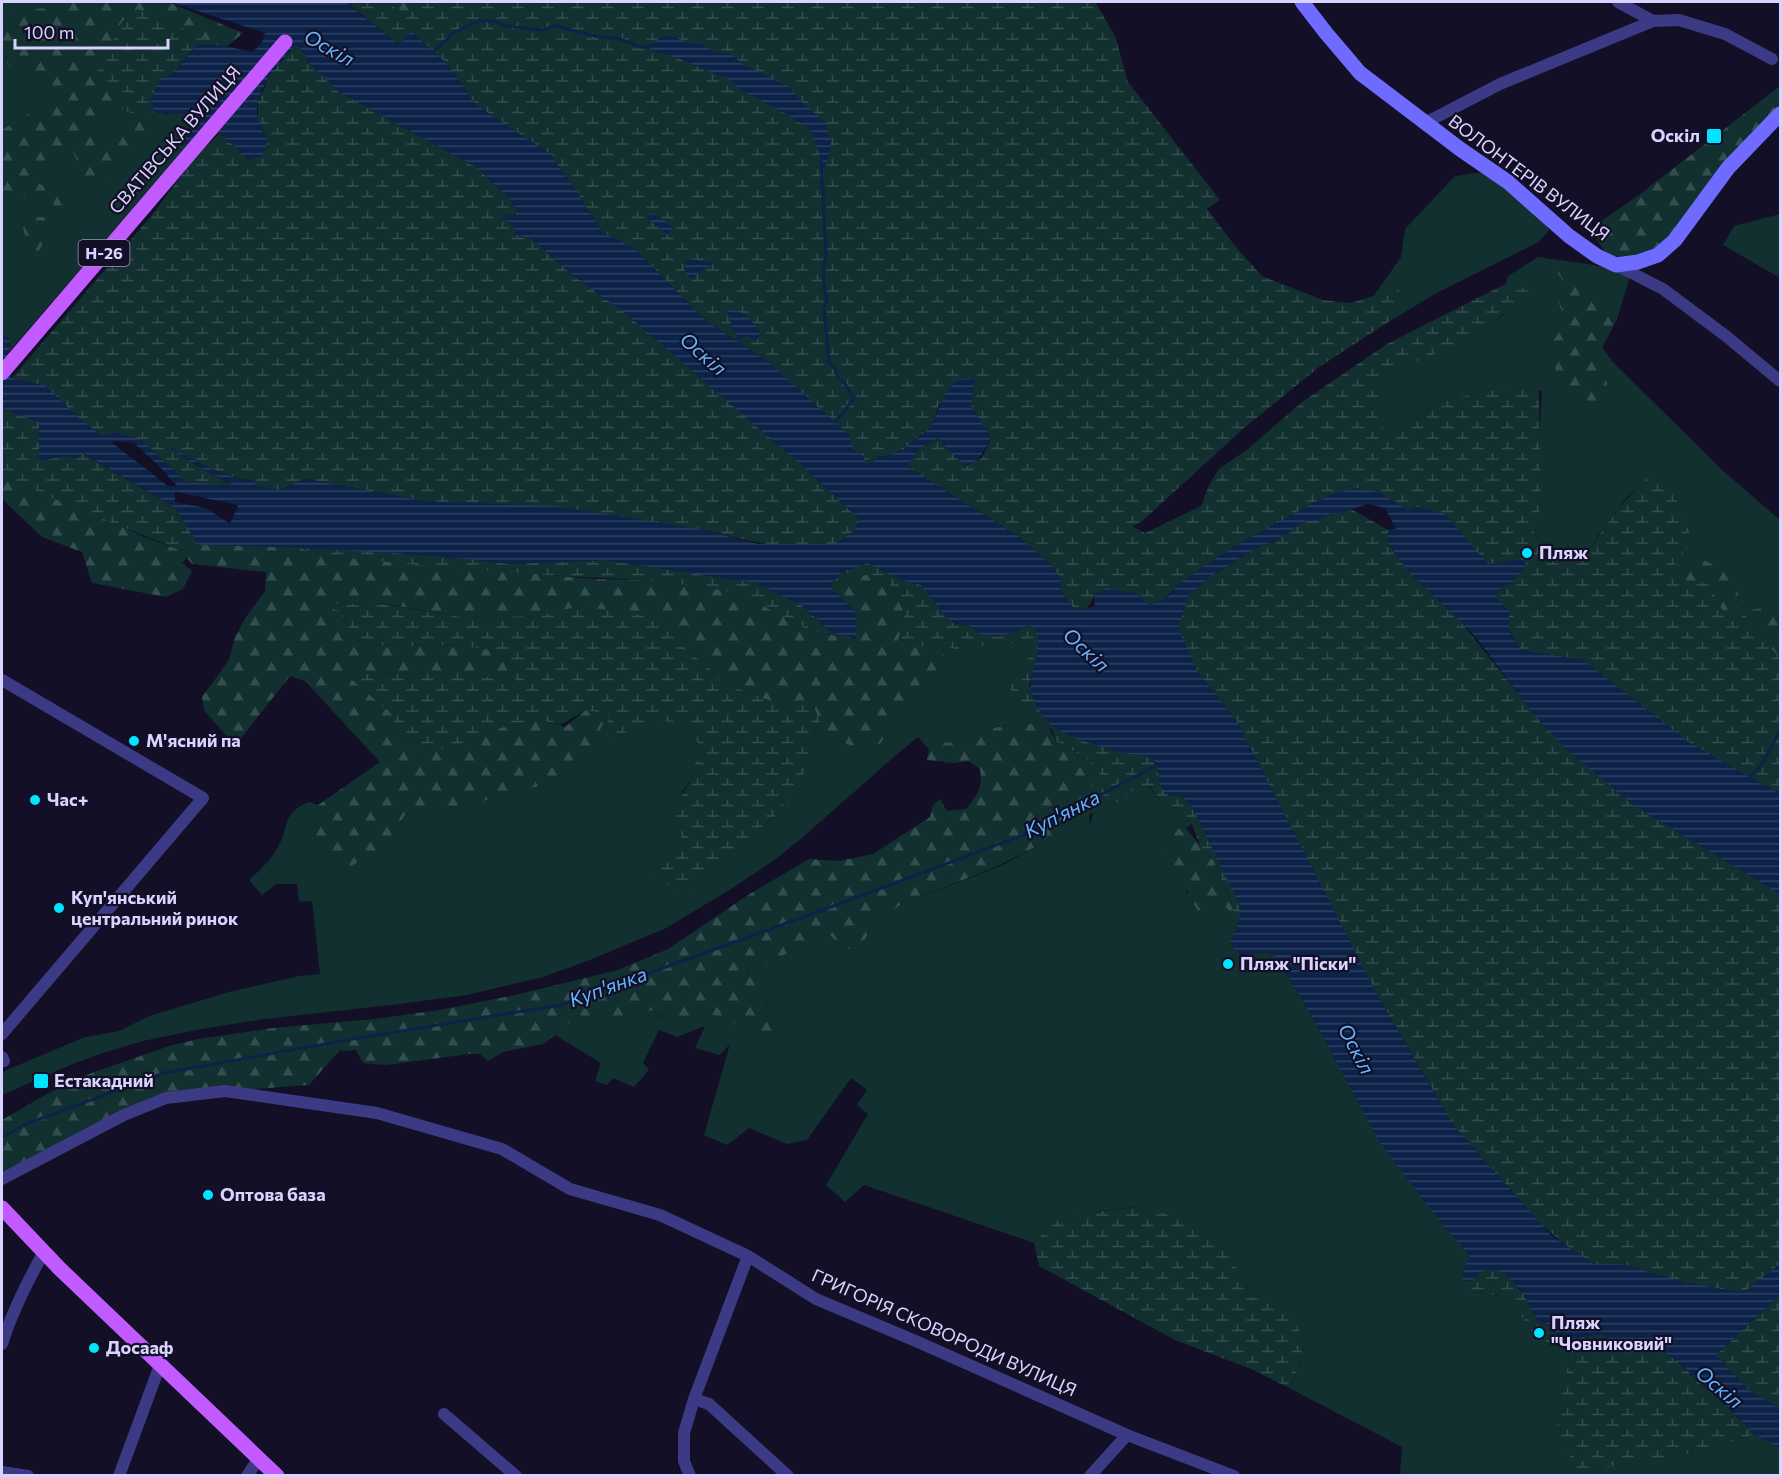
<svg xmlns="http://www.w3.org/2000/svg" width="1782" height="1477" font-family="Commissioner,sans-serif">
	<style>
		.grass { fill: #12302f }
		.forest { fill: url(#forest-firs) }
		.wetland { fill: url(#wetland-marsh) }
		.water { fill: url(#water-rules); fill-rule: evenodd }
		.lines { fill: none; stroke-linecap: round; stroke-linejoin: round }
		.stream { stroke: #0c2248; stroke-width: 3 }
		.street { stroke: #3d3a85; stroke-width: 12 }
		.secondary { stroke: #6f6bff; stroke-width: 15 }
		.primary { stroke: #c25bff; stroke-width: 15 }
		.poi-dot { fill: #00e5ff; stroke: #130f26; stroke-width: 2 }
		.labels { text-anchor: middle; stroke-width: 4.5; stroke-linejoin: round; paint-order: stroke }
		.shield { fill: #130f26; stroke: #9e99be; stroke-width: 1.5 }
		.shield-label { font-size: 16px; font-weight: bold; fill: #d9d4ff }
		.poi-label { font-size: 18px; font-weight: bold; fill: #d9d4ff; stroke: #130f26; text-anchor: start }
		.street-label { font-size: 18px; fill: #d9d4ff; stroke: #130f26 }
		.water-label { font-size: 20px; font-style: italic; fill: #62b6ff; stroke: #130f26 }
	</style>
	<defs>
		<pattern id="forest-firs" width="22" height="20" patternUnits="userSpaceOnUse" patternTransform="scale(1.5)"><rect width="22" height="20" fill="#12302f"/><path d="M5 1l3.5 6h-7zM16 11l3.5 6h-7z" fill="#344d4e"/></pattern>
		<pattern id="wetland-marsh" width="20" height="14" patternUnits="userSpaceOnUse" patternTransform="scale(1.5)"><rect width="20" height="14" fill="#12302f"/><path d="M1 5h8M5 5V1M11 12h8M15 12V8" fill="none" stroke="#344d4e"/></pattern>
		<pattern id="water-rules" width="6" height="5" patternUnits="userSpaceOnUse" patternTransform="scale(1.5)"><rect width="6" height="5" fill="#0c2248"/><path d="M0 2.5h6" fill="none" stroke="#2f4163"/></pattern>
	</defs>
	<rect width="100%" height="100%" fill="#130f26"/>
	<path class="grass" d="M2,2h66l82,99 15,13 17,-2 9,2 -4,16 -13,17 15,-4 -180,209 1,-14 -8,-2v-59l1,-3 -1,-5z
		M1493,171l49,49 7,10 -10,12 -104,52 -45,27 -15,-27 26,-37 4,-28 50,-53z
		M1780,214v64l-57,-33 11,-19z
		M1538,257l50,7 43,9 -14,46 -15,28 11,15 108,107 59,51v131l-101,-72 -6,-12 -21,-92 -24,21 -31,41 -10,17c-27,1 -35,2 -53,-21l8,-142 -45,-4 -55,15 -27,17 -6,11 -22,2 -11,-11 3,-40 97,-53 19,-6 12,-11 15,-5 -16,-23 2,-7z
		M1003,642l24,3 4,9 -8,13 -12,13 18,36 23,13 -32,-7 -30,7 -29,14 -22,-1 -10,7 -11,-12 -23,19 -92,81 -27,22 -45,30 -65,39 -76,32 -47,17 -76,18 -68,9 -134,15 -58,9 -64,13 -40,12 -30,11 -71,31v-23l83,-35 34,-6 30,-15 80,-24 70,-16 21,-2 -8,-73 -13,1 -2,-18h-21l-14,11 -13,-15c11,-10 22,-20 29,-33 12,-21 3,-34 31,-45l9,3 -6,19 5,17 16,24 34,-9 25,-21 13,-20 67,-11 136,-92v26l46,-19 27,4 26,30 -12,10 -4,17 -9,12 -5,32 5,16 -7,8 -15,9 32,31 82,-71 16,-19 17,-55 13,-22 6,15 29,11 25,-3 20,-27 46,-56 -5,-16 20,6z
		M1148,786l14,16 15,6 15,16 -6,4 -8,1 -12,17 19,40 2,8 42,6 11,19 -9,24 10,12 28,-3 9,8 35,58 64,118 65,88 29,32 -7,13 -1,11 10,12 27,4 14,11 15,19v11l42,14 -15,71 25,47 32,-3 89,-14 53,-18 25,14v27h-380l2,-28 -111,-58 14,-47 -56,-45 -4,-16 -97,-75 -51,5 -42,10 -21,22 -170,-58 -19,17 -19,-17 42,-71 -11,-9 10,-15 -16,-12 -44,62 -20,4 -38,-16 -22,17 -23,-10 26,-91 -10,11 -25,-7 10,-22 -28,11 -18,-7 -16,33 6,7 -15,17 -21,-9 -6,7 -12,-4 6,-18 -46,-28 21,-20 38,8 38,-13 10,8 44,-6 22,7 50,-1 -21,-25 -10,-26 20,-4 61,-29 17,14 13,2 19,-30 25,-16 99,-38 50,-28 1,-9 20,-9 18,5 3,-11 23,-11 17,-12z"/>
	<path class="forest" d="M42,2h126l75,31 -17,14 -90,-35 -1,88 -39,27 17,32 3,-13 9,-22 13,-8 17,18 -13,15 -18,4 -3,11 -10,6 -6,13 -17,3 -17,-39 -35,35 34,17 -38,63 -12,-45h27l7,-14 -52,-8v-65l60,-37 -20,-16 -31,-10 -9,-9v-45l2,-2 43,-3z
		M382,2h39l-9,14z
		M1780,86v22l-119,139c-19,7 -47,20 -61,-2 -3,-5 -4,-13 -6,-19l45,-31z
		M1553,266l8,1 29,27 19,4 11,11c-6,19 -16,34 -24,51l11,23 -1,21 -12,7 -21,-16 -5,-11 -12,-11 -4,-30 14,-22 -13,-32 12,-5z
		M2,472l140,64 38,14 19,-5 85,-2 43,13 268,23 54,1 57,7 43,9 26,17 39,19 41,7 1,-27 -27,-25 13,-15 34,4 16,10 13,29 36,30 5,16 -46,56 -20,27 -25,3 -29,-11 -16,-38 -8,4 -23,3 -59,-23 -13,-18 -17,-10 -14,-12 -137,-26 -72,2 -87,-15 -50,1 15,15 9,21c40,12 84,1 124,8 6,1 14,1 18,4 12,6 17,17 21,29l-55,-8 -116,1 50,43 -4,18 37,14 25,-2 46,-19 41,-8 24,7 21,-17 22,4 -20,40 -35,28 -81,22 -67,11 -13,20 -18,18 -25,14 -16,-2 -16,-24 -6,-19 7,-17 62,-43 -75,-81 -15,-5 -55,70 -31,-36 -2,-13 27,-37 6,-23 11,-20 19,-26 1,-19 -74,-8 -5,-6 -5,5 10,8 -9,18 -17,8 -74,-14 -10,-31 -40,-15 -40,-38z
		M1696,556l13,7 19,-1 11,7 -5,16 7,16 -5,9 -13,1 -8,-12 -1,-16h-18l-17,-4 -2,-10 2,-12z
		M1767,607l13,4v49l-38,-41 10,-9z
		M1020,722l29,6 7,13 36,21 24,32 -27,21 1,10 -18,-5 -20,9v9l-56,29 -94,37 -25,16 -19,30 -13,-2 -17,-14 -61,29 -20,4 2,7 11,3 -5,9 4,10 19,22 -3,16 -21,4 -26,-19 -22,-6c-25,10 -31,15 -54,-3l-38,13 -38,-8 -11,12 -21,17 -41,8 -15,9 -8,-7h-11l-83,11 -23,-2 -7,-13 -17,1 -30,34 -84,6 -59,7 -164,81v-59l45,-26 39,-19 83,-29 29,-7 75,-11 102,-9 64,-9 76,-15 103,-25 50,-21 80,-54 61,-36 30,2 34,-7 57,-37 3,-12 7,-6 7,12 19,-2c11,-14 17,-21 14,-40l-11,-8 -16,2 -26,-3 2,-11 10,-7 22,1 29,-14z
		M1186,828l14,18 14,15 25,62 -14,-17 -14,9 -12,-2 -28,-52 -5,-15 12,-17z"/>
	<path class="wetland" d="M347,2h35l27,12 9,-12h677l20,34 13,46 92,118 -13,9 28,37 27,30 61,24 28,3 49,-16 -10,34 -71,46 -76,62 -103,94 -8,3 13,7 56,-27 9,-23 9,-14 29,-20 54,-47 85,-58 122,-62 22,10 -9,14 -18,7 -9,9 -19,6 -9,13 -55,22 -33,18 -2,40 10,11 22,-2 6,-11 27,-17 59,-16 38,5 2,114 -7,28c17,22 27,22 53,21 19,-31 38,-56 65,-80l18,11 23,56 -20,26 6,12 17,4h18l1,16 8,12 15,-5 42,53v135l-90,-51 -107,-83 -62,-10 -12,-20 -1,-20 -13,-13 4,-8 13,-6 14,-20 -38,1 -71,-57 -10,5 -74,-18 -20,9 -81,45 -49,33 -18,17 23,-2 21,-19 53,-32 12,-3 32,-22 10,1 13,-7 4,1v-2l18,-4 37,21 1,15 25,32 48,46 82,103 101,86 135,82v370l-37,29 -60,-11 -61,-18h-29l-30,-21 -20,-17 -90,-101 -78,-134 -139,-271 -39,-49 -20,-43 -71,-40 -12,8 -7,13h-13l-14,-19 1,-12 -11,-14 -32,-28 -109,-68c3,-16 16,-24 30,-30l10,13 17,15 16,-8 9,-20 -20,-32 -32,-2 -7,22 -29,24 -16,6 -9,1 -5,6 -7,1 -95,-100 -66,-44 -69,-70 -34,-18 -26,-41 -26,-37 -74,-49 -28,-40 -36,-33 -11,12 -7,-3z
		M138,9l86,37 -28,-1c-15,20 -31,37 -46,56l4,11 -16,4 -14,-6 10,-10 -38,-27c4,-7 9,-14 12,-21 10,-23 8,-29 30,-43z
		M297,45l3,3 9,15 30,29 137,75 35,33 8,15 -15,1 10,11 2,8 15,3 44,39 52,37 165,142 68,64 -7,12 -18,12h-71l-65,-15 -275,-28 -118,-22 -26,11 -23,-3 -3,-6c-26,-3 -60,-19 -82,-33l11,10 52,29 -49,-5 -46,-43 -38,-3 -21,-16 -69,-42 140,-163 43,-58 24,-23 17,13 13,13 19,-20 -10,-19v-20l14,-29z
		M2,408l37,14 1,39 23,-5 16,2 3,-5 92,54 25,38 -19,5 -124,-50 -54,-27z
		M299,548l92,2 119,14 96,-4 150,23 47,23 28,26 25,7 -42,-7 -39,-19 -26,-17 -43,-9 -58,-7 -85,-4 -135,-10 -101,-10z
		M868,563l35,17 18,5 32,38 17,3 11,8 33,-2 13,-7 8,3 4,10 -2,19 -8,29 119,68 10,13 1,12 11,17 11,-1 11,12 50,99 -3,17 -25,-62 -14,-15 -8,-22 -15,-16 -15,-6 -13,-16 -16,5 -17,12 -23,11 -11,-21 20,-16 -13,-17 -33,-19 -4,-12 -23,-13 -13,-14 -5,-12v-10l12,-13 8,-13 -4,-9 -24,-3 -42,9 -20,-6 -39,3 -5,-4 8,-29 -13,-29 -16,-10 -34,-4z
		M377,603l90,15 69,-2 44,-10 91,13 6,10 2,15 11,10 17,10 13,18 56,21 26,-1 8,-4 10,23 -13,22 1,13 -1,11 -17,31 -16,19 -82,71 -15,4 -27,-21 10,-14 15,-9 7,-8 -5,-16 -2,-18 16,-26 4,-17 12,-10 -26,-30 -25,-3 -48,19v-25l-22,-4 -26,15 -19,-5 -41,8 -46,19 -25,3 -37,-15 3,-18 -50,-43 117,-1 54,8c-2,-12 -8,-23 -20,-29 -4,-3 -12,-3 -18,-4 -40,-7 -84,4 -124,-8l-9,-21 -16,-15z
		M1148,1206l32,15 42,27 23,33 4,16 37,7 19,38 -14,47 -40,-20 -76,-29 -136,-74 -5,-23 21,-22 37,-9z
		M1486,1269l19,4 19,22 13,25 16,8 38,7 10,-1 16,10 40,3 20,14 78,73 -53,18 -126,20 -20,-50 15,-71 -42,-14v-11l-15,-19 -14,-11 -27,-4 -10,-12 8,1z
		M1780,1295v114l-33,-20 -31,-34z"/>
	<path class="water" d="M170,2h176l48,39 7,3 4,-8 7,-4 36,33 28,40 74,49 26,37 26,41 33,17 70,71 31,21 1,-3 -5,-11 -5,-17c17,-1 23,9 33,21l-3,10 -10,-5 -10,5 34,23 78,71 4,14 10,7 3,8 7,-1 5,-6c19,-1 32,-11 45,-23 4,-4 8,-7 10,-11 7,-17 11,-32 25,-44l17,1 -4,26 20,32 -12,21 -13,8 -17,-16 -10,-13c-14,6 -27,14 -30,30l109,68 32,28 11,14 -1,12 14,19h13l8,-3 -1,-10 12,-8 31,6 13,11 9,-3 12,-8 7,-10 54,-36 81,-45 20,-9 23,-6 22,4 31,19 8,-4 28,7 43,50 34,-5 4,5 -14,19 -13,6 -4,8 14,13v21l12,19 62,10 107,83 90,51v100l-147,-89 -67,-56 -30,-32 -62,-82 -67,-65 -20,-28 1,-12 8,-1 -11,-21 -17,-4 -28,9 -11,1 -13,7 -10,-1 -32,22 -12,3 -53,32 -21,19 -10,32 19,43 39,49 144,280 73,125 98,110 42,29h29l61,18 60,11 37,-29v31l-64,60 31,34 33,20v39l-25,-14 -74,-70 -24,-17 -40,-3 -16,-10 -29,5 -13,-2 -6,-10 -16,-7 -13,-25 -19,-22 -19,-4 -15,12 -8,-1 1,-11 6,-13 -28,-32 -62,-81 -67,-125 -35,-58 -9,-8 -28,3 -7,-6 -4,-7 9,-19 1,-18 -48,-98 -11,-12c-4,0 -7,1 -11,1 -12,-4 -11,-22 -12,-32 -13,-11 -23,-9 -38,-12 -20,-5 -58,-16 -72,-30 -6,-5 -12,-16 -15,-23 -9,-26 14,-44 1,-71l-7,-3 -13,7 -18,5 -15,-3 -11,-8 -17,-3 -9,-9 -24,-30c-18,-1 -36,-13 -52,-21l-26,9 -13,14 28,27 -1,26 -25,-7 -28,-26 -47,-23 -150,-23 -96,4 -73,-8 -131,-8 -107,-3 -25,-38 -91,-54 -4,5 -16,-2 -24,5v-39l-37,-14v-72l8,2 -1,17 3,23 33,7 36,35 21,16 11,-4 27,7 46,43 48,4 -51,-28 -19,-15c27,17 57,34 90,38l3,6 23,3 25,-11 119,22 131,5 144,23 59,15h77l18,-12 7,-12 -52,-49 -179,-155 -54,-39 -44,-39 -15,-3 -2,-8 -11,-11 16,-1 -8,-15 -35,-33 -137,-75 -30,-29 -9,-15 -3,-3c-18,17 -48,51 -38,78 2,6 6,12 9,17l-6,16 -13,4 -13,-13 -17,-13 -45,13 3,-8 10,-9 2,-13c-11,-7 -21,-2 -35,-5l-4,-11 10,-22c17,-6 26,-20 36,-34l28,1 29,6 9,-10 3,-9zM110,441l24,2 24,22 20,22 -10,-1zM175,492h1l62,13 -8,19 -24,-16 -31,-6z
		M666,34l23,9 13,1 13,8 16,2 10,9 47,23 12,14 26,23c0,7 3,8 4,14 3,12 -4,26 -8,36l-1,-13 -11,-30 -20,-14 -51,-27 -9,-9 -53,-22 -24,-7 -5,-5z
		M653,213l20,14 -5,8 -21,-17z
		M693,259l21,4c-8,6 -15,8 -21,16l-7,-5 -2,-6 3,-3 -3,-5z"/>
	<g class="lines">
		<path class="stream" d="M433,52l22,-20 24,-11h15l12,5 22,3 15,1 13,-4 35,9 29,4 21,8 10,-1
			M821,156l5,101 -3,13 1,17 3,12 -3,10 5,53 8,9v6l7,5 10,17 -19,23
			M1750,777c14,-12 20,-30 30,-45
			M2,1137l24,-13 138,-51 194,-35 203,-33 259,-94 206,-77 135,-71"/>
		<path class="street" d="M1618,2l35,19 26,-1 46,14 47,25
			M1425,123l75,-39 153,-63
			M1616,265l47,24 63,47 54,45
			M2,680l201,118 -201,236
			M2,1057l2,4
			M2,1179l122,-64 42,-17 59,-7 152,22 125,36 68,40 90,26 88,41 68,43 102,43 209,93 107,41
			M2,1344c10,-32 25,-62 42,-92
			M694,1399l15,5 79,72
			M444,1414l72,62
			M2,1472l26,4
			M119,1476l41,-111
			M247,1476l12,-18
			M690,1476l-6,-15v-28l10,-34 54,-143
			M1090,1476l37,-41"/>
		<path class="secondary" d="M1302,2l24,31 34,40 100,76 48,33 61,54 28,20 19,9 22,-3 20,-7 17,-15 53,-72 52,-54"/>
		<path class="primary" d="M2,373l283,-331
			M2,1208l57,60 218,208"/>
	</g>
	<g class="poi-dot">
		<rect x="1706" y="128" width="16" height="16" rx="3"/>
		<circle cx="1527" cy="553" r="6"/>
		<circle cx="134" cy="741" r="6"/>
		<circle cx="35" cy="800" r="6"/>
		<circle cx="59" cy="908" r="6"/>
		<circle cx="1228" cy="964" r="6"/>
		<rect x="33" y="1073" width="16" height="16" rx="3"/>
		<circle cx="208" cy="1195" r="6"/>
		<circle cx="1539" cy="1333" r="6"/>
		<circle cx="94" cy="1348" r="6"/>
	</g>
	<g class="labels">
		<rect class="shield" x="78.5" y="240" width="51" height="26" rx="4.5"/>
		<g class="shield-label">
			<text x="104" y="259">Н-26</text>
		</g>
		<g class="poi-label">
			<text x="1700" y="142" text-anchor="end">Оскіл</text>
			<text x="1539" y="559">Пляж</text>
			<text x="146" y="747">М'ясний па</text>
			<text x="47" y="806">Час+</text>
			<text x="71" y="904">Куп'янський<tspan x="71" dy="21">центральний ринок</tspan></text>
			<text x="1240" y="970">Пляж "Піски"</text>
			<text x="54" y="1087">Естакадний</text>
			<text x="220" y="1201">Оптова база</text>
			<text x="1551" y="1329">Пляж<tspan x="1551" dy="21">"Човниковий"</tspan></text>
			<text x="106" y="1354">Досааф</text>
		</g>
		<g class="street-label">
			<text transform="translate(175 140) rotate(-49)" y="6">СВАТІВСЬКА ВУЛИЦЯ</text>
			<text transform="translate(1529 178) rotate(37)" y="6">ВОЛОНТЕРІВ ВУЛИЦЯ</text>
			<text transform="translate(944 1333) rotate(24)" y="6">ГРИГОРІЯ СКОВОРОДИ ВУЛИЦЯ</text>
		</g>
		<g class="water-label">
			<text transform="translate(329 48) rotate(29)" y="7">Оскіл</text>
			<text transform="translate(703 354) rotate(41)" y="7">Оскіл</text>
			<text transform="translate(1086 650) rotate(43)" y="7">Оскіл</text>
			<text transform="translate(1062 814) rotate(-27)" y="7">Куп'янка</text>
			<text transform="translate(608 987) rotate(-20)" y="7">Куп'янка</text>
			<text transform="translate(1356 1049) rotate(62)" y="7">Оскіл</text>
			<text transform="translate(1719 1387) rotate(40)" y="7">Оскіл</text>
		</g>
	</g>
	<rect width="1782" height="1477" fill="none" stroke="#d9d4ff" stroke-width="6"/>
	<path d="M15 39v9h153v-9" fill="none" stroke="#d9d4ff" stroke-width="3"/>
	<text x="24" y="39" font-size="18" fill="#d9d4ff" stroke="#130f26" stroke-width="4.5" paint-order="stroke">100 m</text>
</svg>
